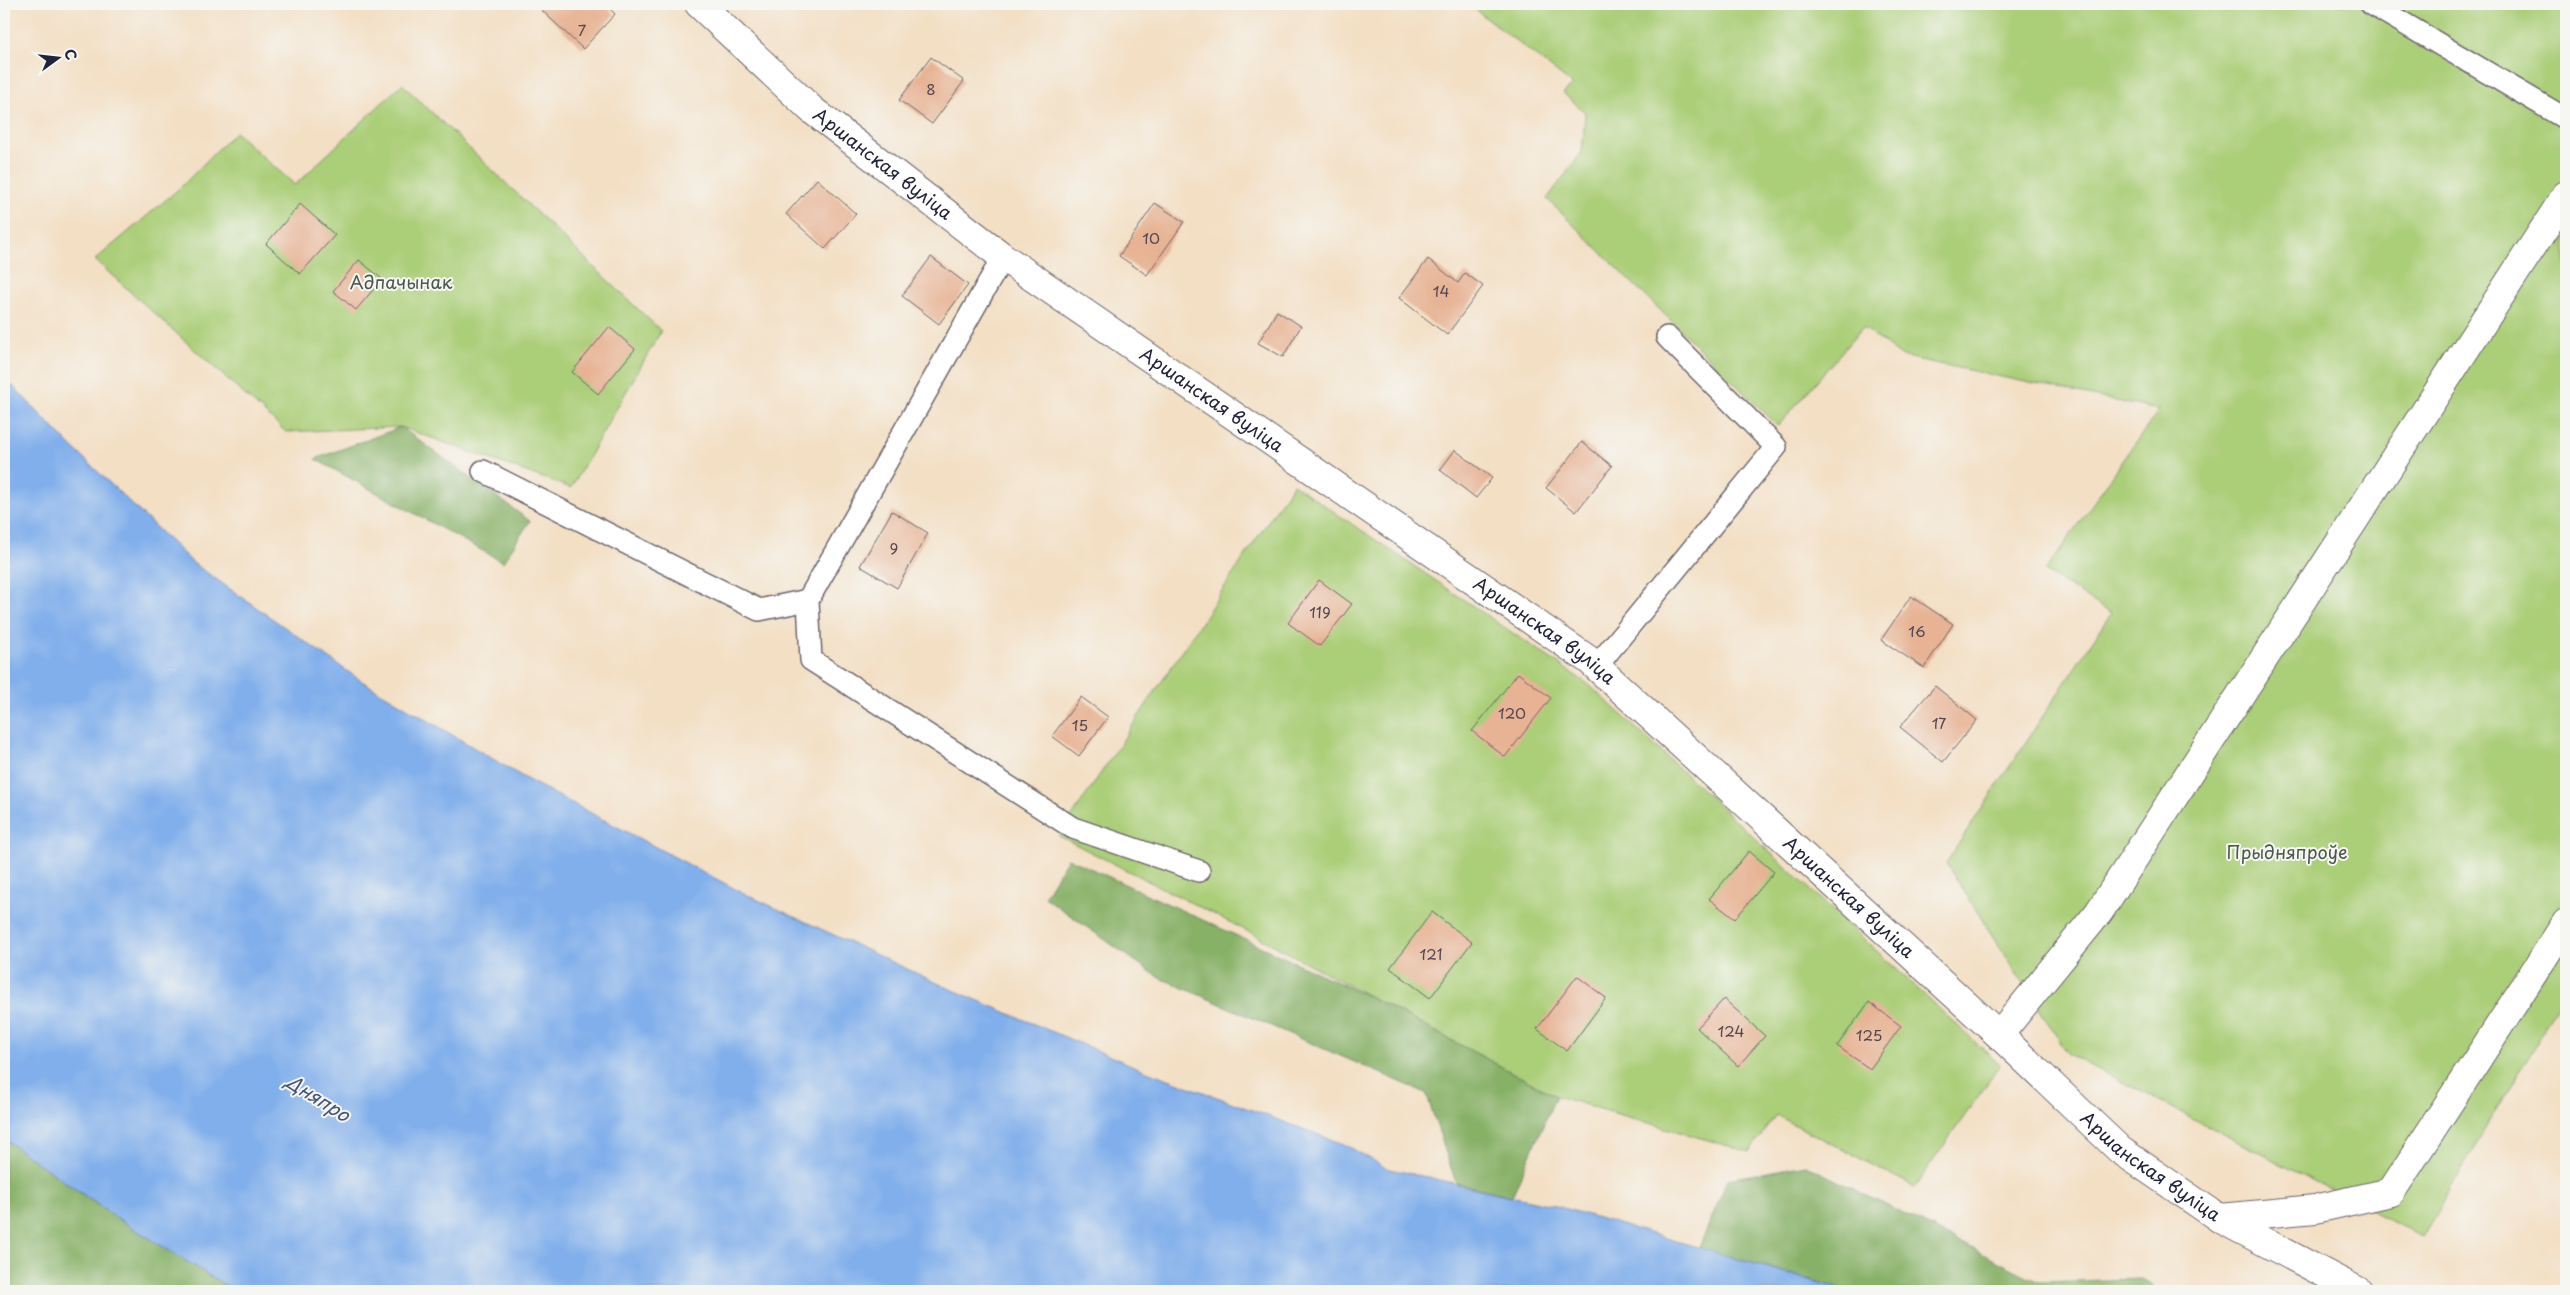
<svg xmlns="http://www.w3.org/2000/svg" width="2570" height="1295" font-family="'Playpen Sans',sans-serif">
	<style>
		.green { fill: #abce78; stroke: #66785a }
		.forest { fill: #88b168; stroke: #556a52 }
		.water { fill: #81afeb; stroke: #526893 }
		.building { fill: #e7b394 }
		.lines { fill: none; stroke-linecap: round; stroke-linejoin: round }
		.service-casing { stroke: #6b646b; stroke-width: 24 }
		.minor-casing { stroke: #6b646b; stroke-width: 30 }
		.tertiary-casing { stroke: #6b646b; stroke-width: 30 }
		.service { stroke: #fff; stroke-width: 21 }
		.minor { stroke: #fff; stroke-width: 28 }
		.tertiary { stroke: #fff; stroke-width: 28 }
		.labels { text-anchor: middle; stroke-width: 4; stroke-linejoin: round; paint-order: stroke }
		.number-label { font-size: 15px; fill: #534651 }
		.street-label { font-size: 18px; fill: #22223b; stroke: #f6f6f2 }
		.park-label { font-size: 18px; fill: #4b564d; stroke: #f6f6f2 }
		.water-label { font-size: 19px; font-style: italic; fill: #435379; stroke: #f6f6f2 }
	</style>
	<rect width="100%" height="100%" fill="#f6f6f2"/>
	<filter id="ink" filterUnits="userSpaceOnUse"><feTurbulence type="fractalNoise" baseFrequency=".02" numOctaves="2"/><feDisplacementMap in="SourceGraphic" scale="10" xChannelSelector="R" yChannelSelector="G"/><feConvolveMatrix kernelMatrix="1 2 1 2 8 2 1 2 1" color-interpolation-filters="sRGB"/></filter>
	<filter id="wash" filterUnits="userSpaceOnUse"><feTurbulence type="fractalNoise" baseFrequency=".0096" numOctaves="4" result="noise"/><feDisplacementMap in="SourceGraphic" scale="20" xChannelSelector="R" yChannelSelector="G"/><feGaussianBlur stdDeviation="1.12" result="paint"/><feColorMatrix in="noise" values="0 0 0 0 0 0 0 0 0 0 0 0 0 0 0 0 0 1.4 0 .05"/><feComposite in="paint" operator="in"/></filter>
	<g filter="url(#wash)">
		<rect width="100%" height="100%" fill="#f3dfc4"/>
		<path class="green" d="M1473,4h1093v988l-144,245 -354,-183 -122,-191 165,-250 -66,-42 114,-161 -258,-54 -38,-29 -85,99 -231,-227 35,-47 3,-40 -22,-19 10,-8 -102,-79z
			M402,84l259,247 -90,157 -170,-61 -115,5 -191,-172 86,-73 54,-55 60,53z
			M1293,484l295,200 412,381 -85,122 -139,-72 -27,37 -193,-56 -303,-162 -194,-98z"/>
		<path class="forest" d="M401,427l129,94 -27,41 -188,-103z
			M1068,858l302,139 186,99 -44,100 -56,-13 -30,-90 -268,-116 -114,-80z
			M4,1139l108,76 122,76h-230z
			M1806,1165l233,117 103,-3 22,12h-314l-151,-43 29,-69z"/>
		<path class="water" d="M4,377l66,68 123,118 167,117 168,100 213,112 205,95 190,80 210,78 40,23 170,38 292,85h-1614l-122,-76 -108,-76z"/>
		<g id="blocks">
			<path class="building" d="M535,4h70l10,10 -32,35z
				M931,57l33,24 -32,43 -33,-24z
				M817,179l39,35 -31,35 -39,-35z
				M1155,203l29,19 -37,53 -28,-19z
				M300,204l35,31 -35,39 -34,-30z
				M931,257l37,28 -29,39 -37,-28z
				M1428,259l30,24 7,-10 18,13 -36,49 -48,-37z
				M359,260l23,19 -26,31 -23,-19z
				M1277,311l24,15 -18,31 -25,-14z
				M609,327l26,22 -37,45 -26,-22z
				M1582,442l30,24 -36,46 -30,-24z
				M1455,450l37,28 -16,20 -36,-28z
				M892,511l36,22 -31,55 -37,-22z
				M1319,580l33,24 -32,42 -32,-23z
				M1911,596l42,28 -29,44 -43,-28z
				M1518,673l33,25 -46,59 -33,-26z
				M1935,686l42,34 -34,42 -43,-35z
				M1081,697l27,20 -29,39 -27,-20z
				M1749,851l25,21 -39,47 -26,-20z
				M1432,912l40,30 -42,56 -40,-30z
				M1577,976l29,22 -39,53 -30,-22z
				M1724,999l41,37 -27,30 -41,-38z
				M1869,1002l32,24 -31,43 -33,-23z"/>
		</g>
	</g>
	<g filter="url(#ink)">
		<use href="#blocks" fill-opacity="0" stroke="#6b646b" stroke-width="1"/>
		<g class="lines">
			<defs>
				<path id="service" d="M2371,4l195,115
					M483,471l276,139 49,-10 195,-343
					M808,600l3,60 262,168 126,43
					M1596,667l180,-220 -109,-110"/>
				<path id="minor" d="M1999,1035l100,-123 467,-717
					M2219,1218l96,-9 76,-17 175,-269"/>
				<g id="tertiary">
					<path id="s1" d="M699,4l113,106 191,147 586,403 410,375 121,115 99,68 139,73"/>
				</g>
			</defs>
			<use href="#service" class="service-casing"/>
			<use href="#minor" class="minor-casing"/>
			<use href="#tertiary" class="tertiary-casing"/>
			<use href="#service" class="service"/>
			<use href="#minor" class="minor"/>
			<use href="#tertiary" class="tertiary"/>
		</g>
	</g>
	<g class="labels">
		<g class="number-label">
			<text x="582" y="36">7</text>
			<text x="931" y="95">8</text>
			<text x="1151" y="244">10</text>
			<text x="1441" y="297">14</text>
			<text x="894" y="554">9</text>
			<text x="1320" y="618">119</text>
			<text x="1917" y="637">16</text>
			<text x="1512" y="719">120</text>
			<text x="1939" y="729">17</text>
			<text x="1080" y="731">15</text>
			<text x="1431" y="960">121</text>
			<text x="1731" y="1037">124</text>
			<text x="1869" y="1041">125</text>
		</g>
		<g class="street-label">
			<text dy="6" stroke="none"><textPath href="#s1" startOffset="244">Аршанская вуліца</textPath></text>
			<text dy="6" stroke="none"><textPath href="#s1" startOffset="649">Аршанская вуліца</textPath></text>
			<text dy="6" stroke="none"><textPath href="#s1" startOffset="1054">Аршанская вуліца</textPath></text>
			<text dy="6" stroke="none"><textPath href="#s1" startOffset="1459">Аршанская вуліца</textPath></text>
			<text dy="6" stroke="none"><textPath href="#s1" startOffset="1864">Аршанская вуліца</textPath></text>
		</g>
		<g class="park-label">
			<text x="401" y="289">Адпачынак</text>
			<text x="2287" y="859">Прыдняпроўе</text>
		</g>
		<g class="water-label">
			<text transform="translate(318 1098) rotate(32)" y="7">Дняпро</text>
		</g>
	</g>
	<rect width="2570" height="1295" fill="none" stroke="#f6f6f2" stroke-width="20"/>
	<g transform="translate(58 58) rotate(75)" stroke="#f6f6f2" stroke-width="4" paint-order="stroke">
	<path d="M0-4L9 19L0 12L-9 19Z" fill="#22223b"/>
	<text y="-8" font-size="14" font-weight="bold" text-anchor="middle" fill="#22223b">С</text>
	</g>
</svg>
